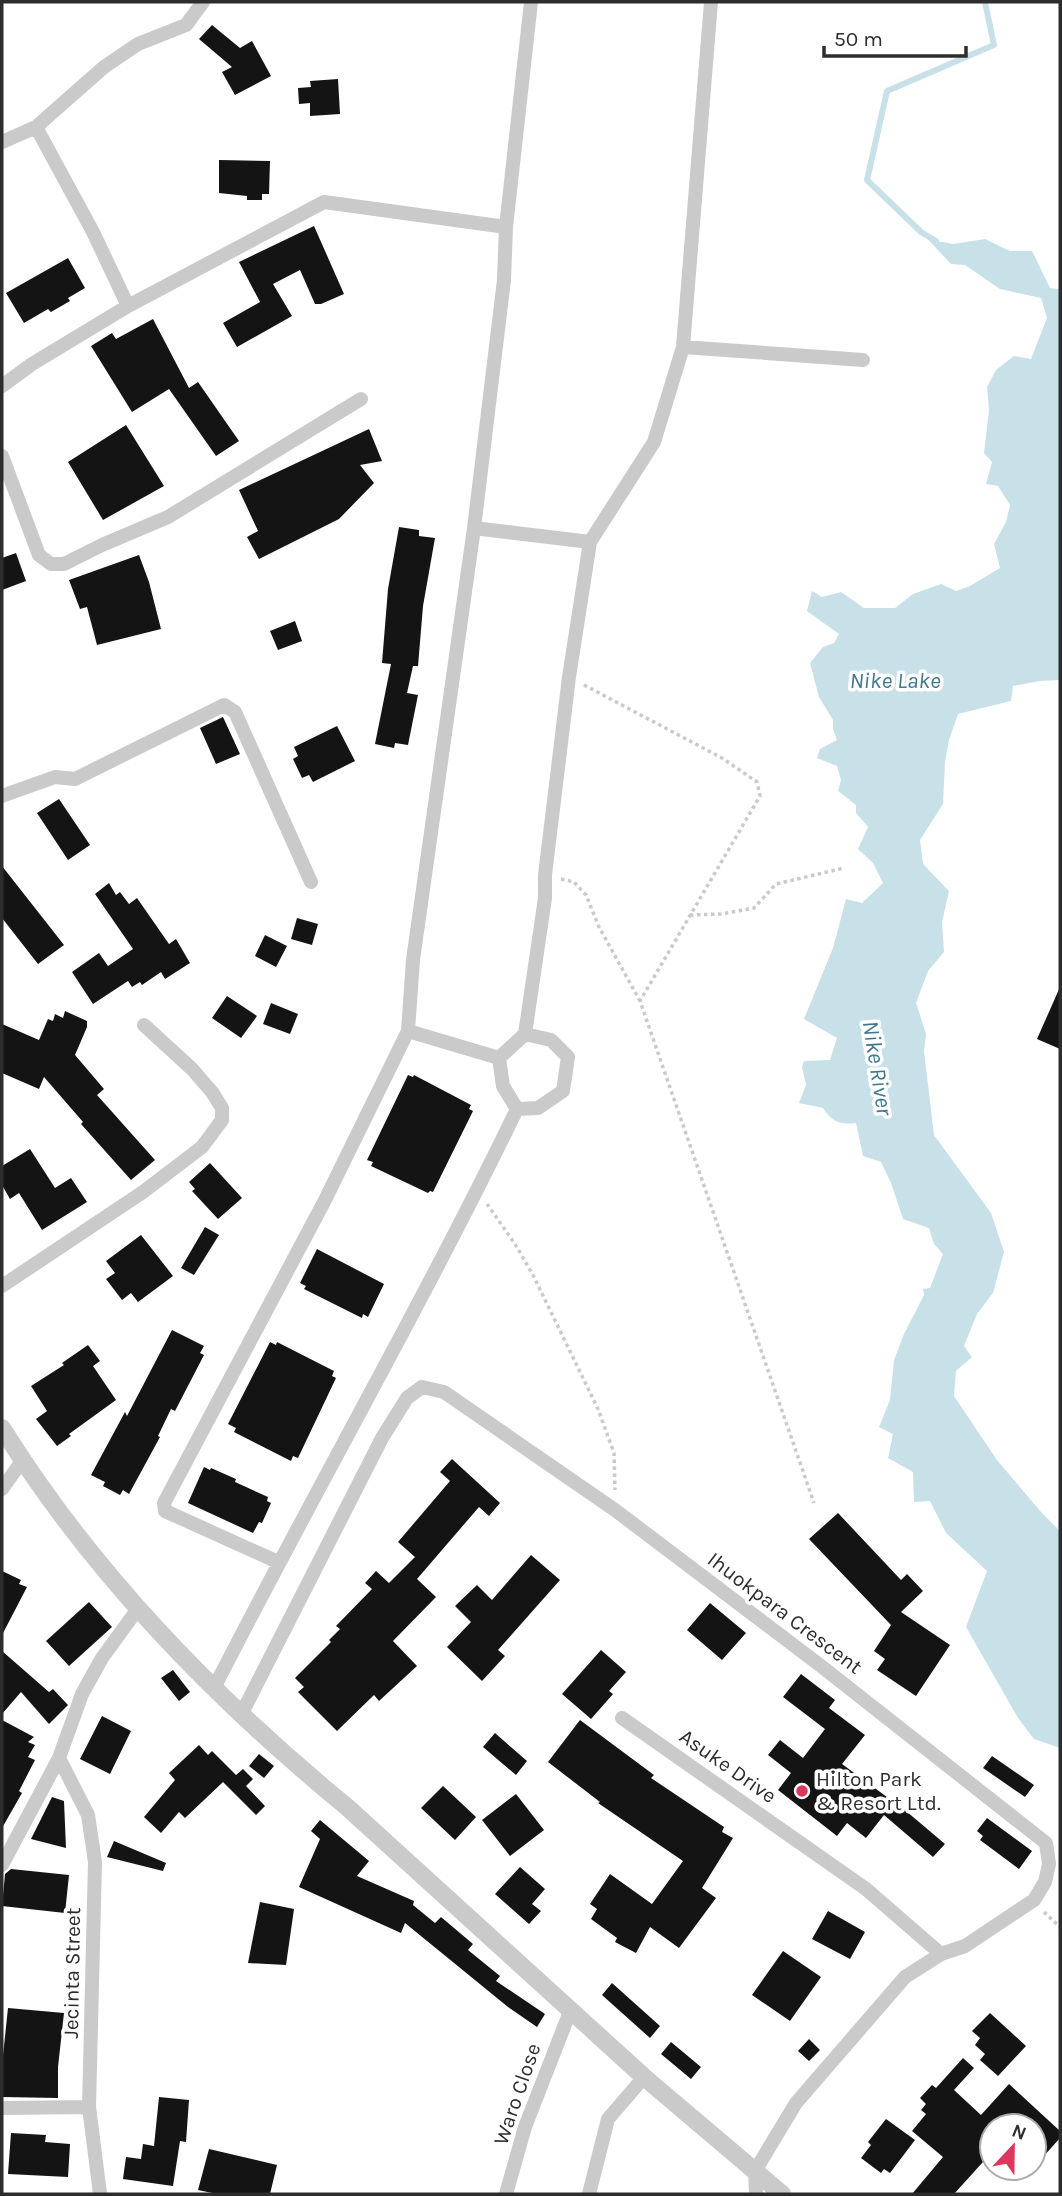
<svg xmlns="http://www.w3.org/2000/svg" width="1062" height="2196" font-family="Karla,sans-serif">
	<style>
		.water { fill: #c8e1e9 }
		.lines { fill: none; stroke-linecap: round; stroke-linejoin: round }
		.stream { stroke: #c8e1e9; stroke-width: 6 }
		.building { fill: #141414 }
		.path { stroke: #cacaca; stroke-width: 3.5; stroke-dasharray: 3.5 3.5; stroke-linecap: butt }
		.minor { stroke: #cacaca; stroke-width: 14 }
		.tertiary { stroke: #cacaca; stroke-width: 18 }
		.poi-dot { fill: #dc375d; stroke: #fff; stroke-width: 2.5 }
		.labels { text-anchor: middle; stroke-width: 7; stroke-linejoin: round; paint-order: stroke }
		.street-label { font-size: 21px; fill: #2d2d2d; stroke: #fff }
		.poi-label { font-size: 21px; fill: #2d2d2d; stroke: #fff; text-anchor: start }
		.water-label { font-size: 23px; font-style: italic; fill: #3f798b; stroke: #fff }
	</style>
	<rect width="100%" height="100%" fill="#fff"/>
	<path class="water" d="M921,232l16,9 16,3 32,-5 25,12h22l18,37 10,1v391l-20,1 -27,5 -2,15 -53,13 -9,26 -4,22 -2,42 -23,36 3,24 26,27 -7,31 2,30 -16,19 -12,32 10,31 -2,17 10,84 57,78 13,39 -11,41 -16,21 -13,32 8,11 -16,14 -2,25 43,64 44,52 19,19v217l-26,-9 -16,-21 -52,-91 21,-56 -41,-38 -16,-32 -16,1 -1,-30 -25,-14 5,-24 -14,-7 11,-27 4,-40 10,-26 20,-39 -1,-6 7,-1 13,-34 -9,-10 -5,-16 -26,-9 -12,-36 -10,-21 -18,-6 -7,-33c-16,2 -24,-1 -33,-15l-24,-5 7,-18 -4,-18 2,-6 26,-1 7,-22 -33,-19 29,-71 13,-49 16,4 21,-20 -10,-20 -15,-14 10,-22 -12,-14v-8l-18,-14 3,-11 -4,-14 -20,-8 3,-9 17,-9 -4,-11v-9l-14,-23 -9,-34 13,-16 11,-4 5,-9 -32,-23 5,-20 10,6 19,-5 23,16h31l18,-14 28,-10 15,7 14,-5 30,-18 -6,-24 12,-22 4,-17 -12,-19 -12,-2 6,-22 -8,-9 5,-43 -2,-23 9,-17 18,-14 17,3 16,-41 -6,-20 -41,-9 -35,-24 -14,-1z"/>
	<g class="lines">
		<path class="stream" d="M936,241l-15,-9 -54,-52 20,-89 107,-46 -9,-43"/>
	</g>
	<path class="building" d="M212,25l28,23 12,-7 19,35 -36,19 -13,-23 10,-5 -33,-28z
		M338,79l2,35 -30,2v-13l-11,1 -1,-16 13,-1 -1,-6z
		M219,160l51,1 -1,33h-7v6h-15v-4l-28,-3z
		M314,226l30,68 -23,10h-6l-15,-34 -27,14 19,32 -55,31 -14,-24 37,-21 -21,-40z
		M68,258l17,30 -17,10 2,3 -19,11 -3,-3 -24,14 -18,-30z
		M153,319l36,69 9,-6 41,59 -23,15 -47,-67 -37,23 -41,-66 21,-13 4,6z
		M126,425l38,61 -61,34 -35,-58z
		M369,429l13,32 -22,4 14,18 -35,36 -80,40 -12,-22 11,-6 -19,-41z
		M399,527l20,3v6l16,2 -12,68 -5,60h-5l-6,27 11,2 -10,50 -13,-2 -1,5 -19,-4 16,-80 -9,-1 6,-74z
		M16,553l10,28 -24,9v-32z
		M139,555l10,27 12,47 -64,16 -10,-38 -7,2 -11,-29z
		M295,621l7,20 -24,9 -8,-19z
		M223,717l17,37 -24,10 -16,-36z
		M337,726l18,35 -42,21 -4,-7 -7,3 -9,-19 5,-3 -4,-9z
		M59,799l31,46 -22,15 -31,-47z
		M2,866l62,79 -26,19 -36,-46z
		M109,883l7,12 4,-3 9,12 8,-6 32,46 7,-5 14,24 -25,16 -4,-7 -19,13 -2,-3 -8,5 -4,-6 -35,23 -21,-32 27,-19 9,13 25,-17 -38,-55z
		M297,918l21,6 -6,21 -21,-6z
		M265,935l22,11 -11,21 -21,-11z
		M1060,987v62l-23,-10z
		M227,996l30,20 -16,22 -29,-20z
		M271,1003l27,11 -8,20 -27,-10z
		M65,1011l22,10v6l-12,28 29,34 -7,6 58,65 -24,20 -50,-56 2,-2 -39,-45 -5,12 -37,-16v-49l37,16 9,-21 5,2 2,-7 8,4z
		M408,1075l5,2 1,-2 57,30 -2,4 4,2 -40,81 -3,-1 -2,2 -57,-27 2,-4 -6,-2z
		M30,1149l25,39 16,-10 16,24 -45,28 -23,-37 -9,6 -8,-14v-19z
		M210,1163l32,35 -24,21 -26,-28 3,-2 -6,-7z
		M205,1227l14,8 -25,40 -13,-7z
		M141,1235l32,41 -35,26 -7,-9 -9,7 -16,-21 9,-6 -9,-12z
		M317,1249l67,35 -16,33 -5,-3 -1,4 -58,-29 2,-3 -6,-3z
		M172,1330l32,16 -4,7 4,2 -29,56 -4,-2 -13,27 2,1 -31,57 -6,-4 -3,5 -17,-9 2,-4 -14,-7 34,-63 2,4z
		M270,1342l6,3 1,-3 57,29 -2,5 4,2 -38,80 -5,-2 -2,5 -57,-29 2,-4 -8,-4z
		M88,1345l12,16 -7,5 23,34 -47,34 2,2 -14,10 -21,-27 11,-8 -16,-25 33,-21 -2,-2z
		M452,1459l48,44 -11,13 -10,-9 -62,72 19,18 -43,44 24,25 -38,35 -5,-6 -37,36 -39,-39 6,-5 -9,-9 36,-36 -2,-2 11,-11 -4,-3 36,-37 -7,-6 11,-12 13,12 26,-26 -17,-15 52,-61 -10,-9z
		M204,1467l6,3 1,-2 25,11 -1,3 33,15 -1,4 4,2 -9,20 -3,-1 -6,11 -65,-30z
		M838,1513l63,67 6,-6 16,17 -22,21 49,33 -34,51 -39,-26 8,-11 -11,-8 17,-26 -82,-86z
		M531,1555l29,25 -62,70 7,6 -23,25 -35,-34 24,-25 -16,-16 22,-21 15,15z
		M2,1571l19,9 -2,4 8,3 -25,48z
		M89,1602l23,25 -43,39 -23,-25z
		M710,1603l36,30 -24,27 -35,-30z
		M601,1650l25,22 -17,19 4,3 -22,25 -29,-25z
		M2,1651l47,41 4,-3 15,16 -19,19 -28,-32 -19,22z
		M173,1670l17,22 -11,9 -18,-23z
		M801,1674l34,26 -6,8 36,27 -23,29 64,47 39,33 -12,13 -49,-42 -18,23 -19,-15 -10,13 -59,-46 13,-17 -23,-18 12,-15 23,18 22,-29 -42,-32z
		M102,1716l29,15 -21,43 -30,-15z
		M2,1720l32,17 -6,5 7,3 -7,12 7,3 -16,31 3,2 -20,35z
		M580,1720l74,55 -3,3 73,49 -2,5 11,6 -31,50 14,10 -37,50 -29,-21 -14,26 -21,-11 2,-4 -26,-19 6,-10 -7,-5 20,-30 42,30 31,-43 -85,-58 2,-1 -52,-40z
		M495,1733l32,28 -11,14 -33,-28z
		M199,1745l9,10 4,-4 24,24 7,-6 10,10 -7,7 19,20 -9,9 -33,-33 -38,36 -6,-6 -18,21 -17,-16 31,-37 -6,-7z
		M259,1754l15,12 -10,12 -15,-12z
		M992,1756l42,29 -9,12 -42,-29z
		M443,1786l33,31 -21,23 -34,-32z
		M516,1794l28,36 -34,26 -28,-36z
		M52,1797l12,4 2,47 -35,-9z
		M987,1818l45,33 -13,18 -39,-29 3,-4 -6,-5z
		M320,1820l49,41 -12,15 57,25 -1,4 22,18 6,-6 32,27 -5,6 32,26 -4,5 49,33 -8,13 -29,-20 -103,-84 -4,10 -102,-46 21,-48 -9,-8z
		M114,1841l52,22 -3,8 -56,-14z
		M520,1867l25,22 -13,15 9,7 -12,13 -34,-30z
		M11,1869l58,6 -4,38 -63,-7 3,-32z
		M260,1902l34,7 -8,56 -38,-2z
		M828,1911l37,21 -15,27 -38,-20z
		M783,1951l38,26 -31,44 -38,-26z
		M612,1983l48,43 -10,12 -48,-43z
		M8,2008l56,5 -6,54v31l-56,-1v-32z
		M990,2013l36,33 -28,30 -18,-16 5,-6 -10,-9 5,-7 -8,-7z
		M809,2039l11,11 -11,11 -11,-10z
		M671,2042l30,25 -10,12 -30,-25z
		M963,2058l11,10 -20,22 27,25 28,-31 51,47v7l-26,29v-41h-42v26l-38,42h-42l31,-37 -31,-26 14,-17 -5,-4 5,-6 -6,-6 12,-13 4,3z
		M159,2097l30,3 -3,42 -6,-1 -7,45 -50,-7 3,-22 15,2 2,-15 11,2z
		M886,2119l29,21 -25,33 -6,-4 -3,4 -20,-15 10,-13 -3,-3z
		M11,2133l35,2 -1,7 25,2 -2,33 -60,-3z
		M209,2149l68,16 -7,29h-53l-19,-4z"/>
	<g class="lines">
		<path class="path" d="M584,685l138,73 35,24 3,14 -120,205 174,502
			M561,879l13,3 12,13 13,32 41,74
			M690,915l31,-1 33,-6 22,-24 68,-16
			M487,1204l28,40 18,31 65,134 16,44 1,37
			M1044,1912l16,15"/>
		<path class="minor" d="M36,127l57,105 35,74
			M2,142l34,-15 68,-60 34,-23 48,-19 17,-23
			M683,347l180,13
			M2,386l30,-22 96,-58 196,-104 182,25
			M2,456l37,99 12,9h13l38,-19 66,-28 193,-118
			M474,528l116,14
			M2,796l53,-19 20,2 149,-74 11,7 76,170
			M499,1058l26,-24 20,-136v-23l24,-198 21,-135 64,-100 29,-95 28,-345
			M517,1109l21,-1 25,-17 5,-34 -17,-17 -26,-6
			M2,1286l141,-94 59,-45 20,-27v-12l-10,-16 -20,-23 -48,-44
			M2,1489l20,-28
			M278,1562l-113,-51 -1,-8 160,-301 84,-171 5,-71 61,-432 30,-248 2,-53 25,-225
			M214,1688c99,-194 208,-383 303,-579l-14,-23 -4,-28 -91,-27
			M241,1715l141,-277 25,-40 15,-11 22,5 171,118 206,156 225,177 3,21 -4,18 -11,18 -69,46 -24,8 -36,23 -109,126 -41,68 1,23
			M622,1718l244,171 75,65
			M59,1758l29,57 7,47 -6,245 11,87
			M2,1865l57,-107 23,-64 20,-36 35,-48
			M2,2108l87,-1
			M506,2194l19,-67 46,-118
			M589,2194l19,-75 36,-42"/>
		<path class="tertiary" d="M2,1428c91,146 212,270 345,379l297,270 138,117"/>
	</g>
	<circle class="poi-dot" cx="802" cy="1791" r="7"/>
	<g class="labels">
		<g class="street-label">
			<text transform="translate(785 1613) rotate(37)" y="7">Ihuokpara Crescent</text>
			<text transform="translate(728 1766) rotate(35)" y="7">Asuke Drive</text>
			<text transform="translate(72 1973) rotate(-89)" y="7">Jecinta Street</text>
			<text transform="translate(517 2094) rotate(-71)" y="7">Waro Close</text>
		</g>
		<g class="poi-label">
			<text x="816" y="1786">Hilton Park<tspan x="816" dy="24">&amp; Resort Ltd.</tspan></text>
		</g>
		<g class="water-label">
			<text x="895" y="688">Nike Lake</text>
			<text transform="translate(878 1068) rotate(81)" y="8">Nike River</text>
		</g>
	</g>
	<rect width="1062" height="2196" fill="none" stroke="#2d2d2d" stroke-width="7"/>
	<g transform="translate(1013 2147) rotate(22)"><circle r="33" fill="#ffffff" stroke="#ababab" stroke-width="2"/>
	<path d="M0-5L12 26L0 18L-12 26Z" fill="#dc375d"/>
	<text y="-10" font-size="19" font-weight="bold" text-anchor="middle" fill="#2d2d2d">N</text>
	</g>
	<path d="M824 46v10h142v-10" fill="none" stroke="#2d2d2d" stroke-width="3.5"/>
	<text x="834" y="46" font-size="21" fill="#2d2d2d" stroke="#ffffff" stroke-width="5" paint-order="stroke">50 m</text>
</svg>
